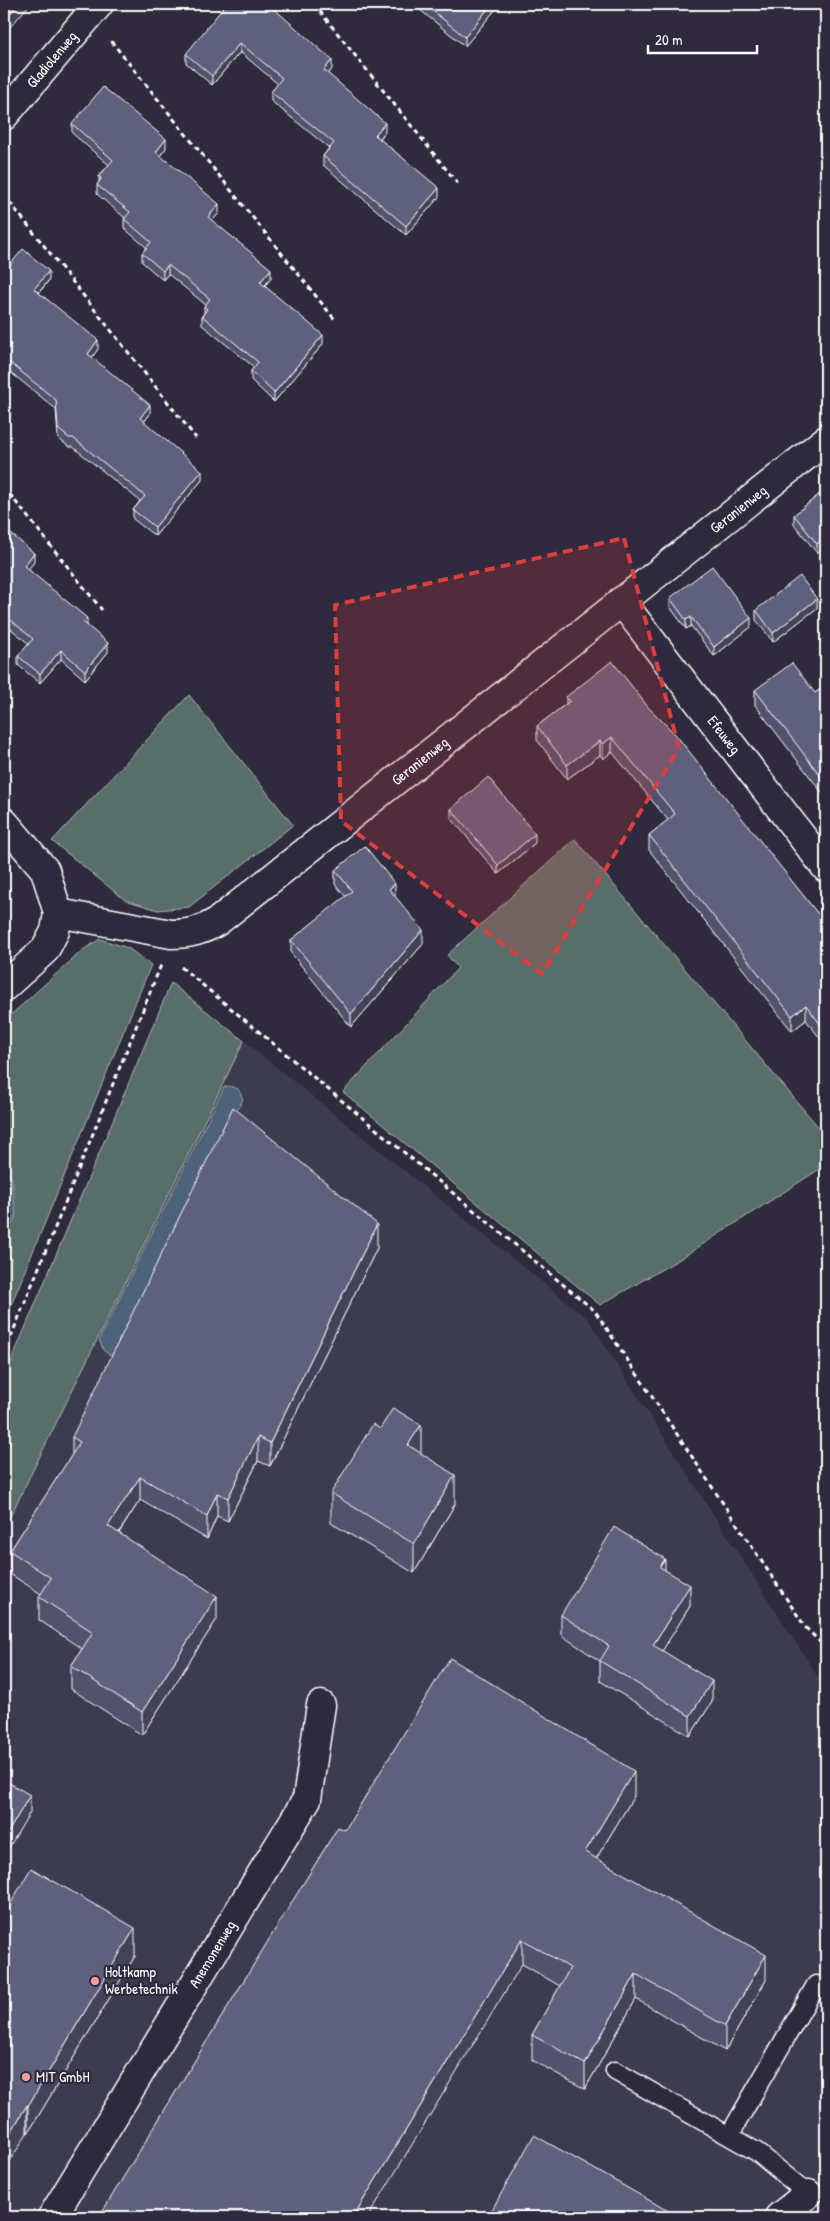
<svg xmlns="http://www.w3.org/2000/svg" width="830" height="2221" font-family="'Patrick Hand',sans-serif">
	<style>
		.built { fill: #3d3a50 }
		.green { fill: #596e69; stroke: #acb6b4 }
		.water { fill: #4e6379; stroke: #95a1af }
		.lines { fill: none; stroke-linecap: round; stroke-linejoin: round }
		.lane-casing { stroke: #fff; stroke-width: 21 }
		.street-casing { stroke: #fff; stroke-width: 31 }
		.path { stroke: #fff; stroke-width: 3; stroke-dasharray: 5 4; stroke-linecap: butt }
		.lane { stroke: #2f2a3d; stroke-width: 18 }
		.street { stroke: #2f2a3d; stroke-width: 28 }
		.wall { fill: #51536c; stroke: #fff }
		.shaded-wall { fill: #424358; stroke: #fff }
		.building { fill: #5e607d; stroke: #fff }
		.marked { fill: #da3e3e; fill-opacity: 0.2; stroke: #da3e3e; stroke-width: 4; stroke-dasharray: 10 6; stroke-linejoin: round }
		.poi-dot { fill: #ff9aa2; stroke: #2f2a3d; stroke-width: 2 }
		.labels { text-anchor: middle; stroke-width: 4.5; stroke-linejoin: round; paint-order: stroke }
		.street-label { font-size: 15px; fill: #fff; stroke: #2f2a3d }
		.poi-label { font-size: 15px; fill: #fff; stroke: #2f2a3d; text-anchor: start }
	</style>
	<rect width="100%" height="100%" fill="#2f2a3d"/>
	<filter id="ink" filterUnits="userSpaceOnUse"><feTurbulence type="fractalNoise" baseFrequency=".02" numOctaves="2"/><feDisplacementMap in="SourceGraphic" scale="10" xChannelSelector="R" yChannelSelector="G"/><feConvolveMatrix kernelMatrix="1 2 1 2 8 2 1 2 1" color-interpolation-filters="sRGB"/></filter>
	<g filter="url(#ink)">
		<path class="built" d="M244,1041l344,278 232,361 6,7v530h-822v-688z"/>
		<path class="green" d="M189,695l104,130 -104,82 -31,3 -33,-10 -73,-59z
			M575,839l251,297v29l-143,92 -83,48 -257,-213 115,-124 -11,-13z
			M100,939l28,9 23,17 -147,357v-301l79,-71z
			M171,983l73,58 -240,488v-151z"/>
		<path class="water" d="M230,1086l8,3 5,10 -124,252 -9,4 -6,-4 -5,-11 125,-253z
			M4,1171l8,7 4,38 -12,25z"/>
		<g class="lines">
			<defs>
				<path id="lane" d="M615,2071l142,81 51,42
					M729,2136l87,-151"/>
				<g id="street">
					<path id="s1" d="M4,116l95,-112"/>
					<path id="s2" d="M621,601l205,267"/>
					<path d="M4,822l41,48 13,43 -3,18 -10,19 -41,37"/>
					<path id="s3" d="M58,913l113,21c18,0 31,-3 47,-13l608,-481"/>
					<path id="s4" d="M52,2217l255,-418 14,-94"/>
					<path d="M779,2217l29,-23"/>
				</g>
			</defs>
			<use href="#lane" class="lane-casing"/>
			<use href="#street" class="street-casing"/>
			<path class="path" d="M314,4l144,180
				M111,41l225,280
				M4,195l192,243
				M4,487l98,123
				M181,967l414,344 211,317 20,20
				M4,1354l157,-389"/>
			<use href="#lane" class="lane"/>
			<use href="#street" class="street"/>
		</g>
		<path class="wall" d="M280,4l-5,6 57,59 -4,5 57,58 -5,7 59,58 -33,38 -83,-70v-9l6,-8 -58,-47v-9l7,-8 -38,-32 -28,33 -26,-22v-9z
			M420,4h80l-35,42 -45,-36z
			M72,124l94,24 -6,8 59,57 -7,8 59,57 -6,8 58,58 -49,58 -23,-22v-9l3,-4 -52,-42v-9l2,-3v-7l2,-1 -38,-31 -5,6 -21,-18v-9l5,-5 -23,-20v-9l1,-1 -28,-24v-9l2,-3v-6l10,-11 -37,-32z
			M4,272l45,8 -10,13 59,56 -6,8 58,57 -6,8 58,58 -47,56 -22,-17v-9l7,-9 -67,-54h-4l-11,-9 -2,-29 -52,-42z
			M821,493l-4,60 -23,-29v-9z
			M4,528l30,34 -6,7 59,56 21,27 -23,28 -24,-21 -21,24 -22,-18v-9l11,-12 -25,-21z
			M670,598l81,29 -37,29 -23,-30 -5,3 -16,-22z
			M817,608l-44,34 -17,-22v-10z
			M826,685v113l-71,-93v-15l60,3z
			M566,697l82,10 178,217v122l-20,-26 -14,11 -143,-181v-15l19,-15 -56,-68 -9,7 -3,-4 -33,24 -30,-39v-14l29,-22z
			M451,809l84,34 -37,31 -47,-56z
			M335,870l60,27 28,47 -72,83 -60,-74v-13l55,-43 -11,-13z
			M377,1248l-107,218 -12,-5 -30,60 -11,-5 -10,23 -67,-39 -21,33 98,86 -75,116 -71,-46v-23l11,-17 -43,-29v-23l2,-3 -31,-20v-23l62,-96v-18z
			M421,1453l34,51 -41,69 -83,-50v-30z
			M665,1570l25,36 -28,45 50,51 -22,34 -90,-55v-20l-39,-26v-20z
			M634,1796l-38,63 170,121 -41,71 -89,-52 -51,90 -53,-29v-25l28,-49 -38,-22 -177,-134z
			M4,1915l131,41 -107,177h-1z"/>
		<path class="shaded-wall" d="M18,4h12l-26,30v-13z
			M272,4h8l-9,11v-9z
			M492,4h8l-35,42v-9z
			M240,43v9l-28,33v-9z
			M332,60v9l-8,10v-9z
			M385,123v9l-10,12v-9z
			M166,139v9l-10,13v-9z
			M439,188v9l-33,38v-9z
			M219,204v9l-11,13v-9z
			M168,265v9l-5,6v-9z
			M271,269v9l-11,13v-9z
			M49,271v9l-15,18v-9z
			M323,335v9l-49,58v-9z
			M98,340v9l-10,14v-9z
			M150,405v9l-10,13v-9z
			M202,471v9l-47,56v-9z
			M826,537v9l-9,7v-9z
			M34,553v9l-10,13v-9z
			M817,599v9l-44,34v-9z
			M691,617v9l-5,3v-9z
			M87,618v9l-4,-5z
			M751,618v9l-37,29v-9z
			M108,643v9l-23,28v-9z
			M61,650v9l-21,24v-9z
			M612,737v15l-9,7v-15z
			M600,741v14l-33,24v-14z
			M535,834v9l-37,31v-9z
			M395,884v13l-6,-8z
			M423,930v14l-72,83v-13z
			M806,1005v15l-14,11v-15z
			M377,1224v24l-107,218v-23z
			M421,1425v30l-13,-10z
			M258,1437v24l-30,60v-23z
			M455,1475v29l-41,69v-29z
			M140,1477v23l-32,49v-23z
			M217,1493v23l-10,23v-23z
			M665,1559v21l-5,-13z
			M690,1585v21l-37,60v-21z
			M217,1596v23l-75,116v-23z
			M712,1681v21l-22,34v-20z
			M634,1771v25l-49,81v-25z
			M30,1795v17l-26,44v-17z
			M135,1928v28l-107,177v-27z
			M522,1939v25l-154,253h-15z
			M766,1955v25l-41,71v-25z
			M636,1974v25l-51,90v-25z
			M27,2105v28l-23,38v-27z"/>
		<path class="building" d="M4,4h14l-14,17z
			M226,4h46l-1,2 61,54 -8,10 61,53 -10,12 64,53 -33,38 -83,-70 11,-13 -63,-51 11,-14 -42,-35 -28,33 -26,-22z
			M424,4h68l-27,33z
			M103,87l63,52 -10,13 63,52 -11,13 63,52 -11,13 63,53 -49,58 -23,-22 7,-9 -56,-46 5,-7 -3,-3 6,-7 -42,-34 -5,6 -21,-18 9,-11 -27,-23 6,-7 -33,-27 4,-6 -2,-3 14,-16 -41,-36z
			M23,249l26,22 -15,18 64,51 -10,14 62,51 -10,13 62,53 -47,56 -22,-17 12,-14 -72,-58h-4l-11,-9 -2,-29 -52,-42v-86z
			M821,493l5,7v37l-9,7 -23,-29z
			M4,528l30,25 -10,13 63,52 -4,4 25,21 -23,28 -24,-21 -21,24 -22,-18 15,-17 -29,-25z
			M712,566l39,52 -37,29 -23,-30 -5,3 -16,-22z
			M800,576l17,23 -44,34 -17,-23z
			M612,661l36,46 28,28 150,189v108l-20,-27 -14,11 -143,-181 26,-21 -63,-77 -9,7 -3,-3 -33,24 -30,-39 33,-25 -4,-4z
			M792,663l23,30 11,-8v98l-71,-93z
			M488,777l47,57 -37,31 -47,-56z
			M365,846l30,38 -6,5 34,41 -72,84 -60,-74 61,-49 -17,-21z
			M233,1107l144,117 -107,219 -12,-6 -30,61 -11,-5 -10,23 -67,-39 -32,49 109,70 -75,116 -71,-46 22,-34 -54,-35 12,-19 -41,-27 70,-109 -8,-5z
			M393,1408l28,17 -13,20 47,30 -41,69 -83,-51 42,-69 7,5z
			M614,1527l51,32 -5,8 30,18 -37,60 59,36 -22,35 -90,-55 9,-15 -48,-31z
			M450,1658l184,113 -49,81 181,103 -41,71 -89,-52 -51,90 -53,-29 38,-67 -48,-29 -169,278h-254l239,-390 7,3z
			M4,1780l26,15 -26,44z
			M31,1868l104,60 -107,178 -1,-1 -23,39v-229z
			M534,2135l136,77 -3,5h-179z"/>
	</g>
	<path class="marked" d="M624,538l55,210 -137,226 -201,-153 -6,-216z"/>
	<g class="poi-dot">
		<circle cx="95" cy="1981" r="5"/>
		<circle cx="26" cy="2077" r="5"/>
	</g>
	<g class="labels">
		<g class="street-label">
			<text dy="5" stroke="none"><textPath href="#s1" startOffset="74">Gladiolenweg</textPath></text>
			<text dy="5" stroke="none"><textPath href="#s3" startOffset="828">Geranienweg</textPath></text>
			<text dy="5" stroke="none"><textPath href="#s2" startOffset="169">Efeuweg</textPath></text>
			<text dy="5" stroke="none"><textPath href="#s3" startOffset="422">Geranienweg</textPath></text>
			<text dy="5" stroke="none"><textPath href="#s4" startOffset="308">Anemonenweg</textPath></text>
		</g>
		<g class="poi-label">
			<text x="105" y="1977">Holtkamp<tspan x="105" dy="17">Werbetechnik</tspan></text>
			<text x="36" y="2082">MIT GmbH</text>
		</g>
	</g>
	<rect width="830" height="2221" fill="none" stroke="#2f2a3d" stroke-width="20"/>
	<rect x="10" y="10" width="810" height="2201" fill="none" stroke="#fff" stroke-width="2" filter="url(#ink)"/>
	<path d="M648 45v8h109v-8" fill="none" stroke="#ffffff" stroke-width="2.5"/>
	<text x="655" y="45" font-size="15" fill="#ffffff" stroke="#2f2a3d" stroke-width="4" paint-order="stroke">20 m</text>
</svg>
